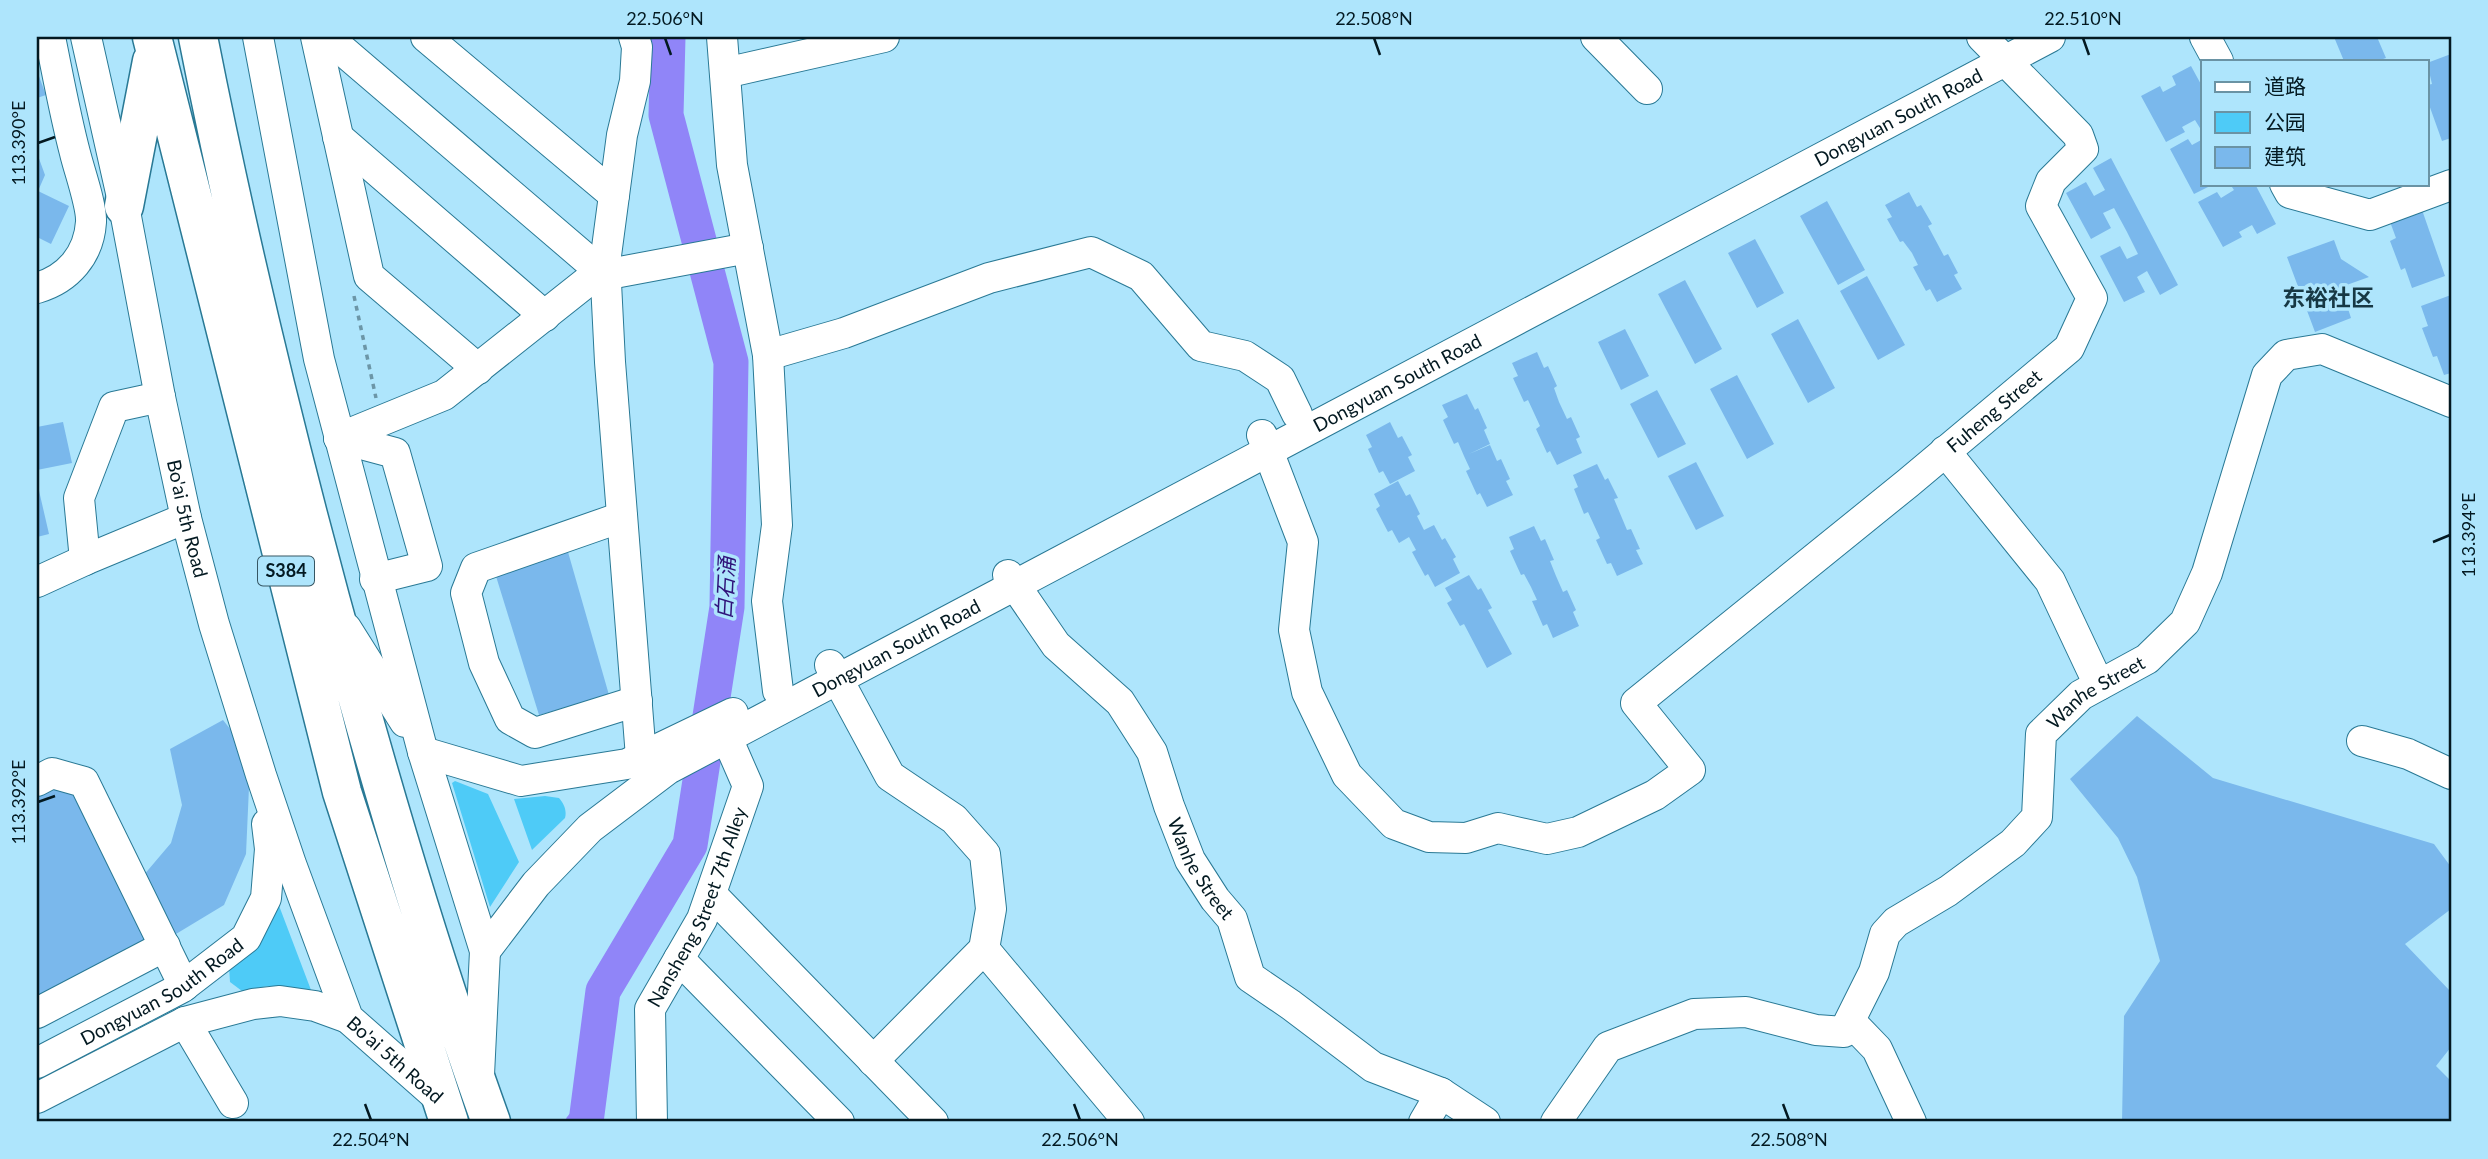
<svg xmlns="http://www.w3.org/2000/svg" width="2488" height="1159" font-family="Lato,'Noto Sans SC',sans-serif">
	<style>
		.green { fill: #4ecbf7 }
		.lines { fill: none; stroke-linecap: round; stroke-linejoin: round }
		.canal { stroke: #9085f8; stroke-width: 21 }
		.river { stroke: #9085f8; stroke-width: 35 }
		.building { fill: #7ab8ec }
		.minor-casing { stroke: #297995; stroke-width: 32 }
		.highway-casing { stroke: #297995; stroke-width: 41 }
		.path { stroke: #6c96a7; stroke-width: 3.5; stroke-dasharray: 5 5; stroke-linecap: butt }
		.minor { stroke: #fff; stroke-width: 30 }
		.highway { stroke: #fff; stroke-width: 38 }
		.ticks { fill: none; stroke: #031921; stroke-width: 2.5 }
		.labels { text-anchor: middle; stroke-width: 7; stroke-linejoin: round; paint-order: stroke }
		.shield { fill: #aee5fc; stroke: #365663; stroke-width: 2 }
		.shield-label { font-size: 18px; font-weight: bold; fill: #031921 }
		.street-label { font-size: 19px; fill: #031921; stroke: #aee5fc }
		.water-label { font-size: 21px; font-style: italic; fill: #2f137a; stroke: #aee5fc }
		.quarter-label { font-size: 23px; font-weight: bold; fill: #173844; stroke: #aee5fc }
		.neatline { fill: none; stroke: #031921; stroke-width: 2.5 }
		.ticks-label { font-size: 18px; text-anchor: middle; fill: #031921 }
	</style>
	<rect width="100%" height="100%" fill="#aee5fc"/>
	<path class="green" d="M455,781l33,13 31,68 -29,45 -38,-124z
		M545,796l14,2c5,6 8,12 6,20l-33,32 -18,-51z
		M278,903l33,87 -43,-4 -26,5 -12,-9 -1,-15z"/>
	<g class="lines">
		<path class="canal" d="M576,1122l8,-3"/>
		<path class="river" d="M586,1122l17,-131 87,-146 37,-238 4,-245 -65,-247 2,-78"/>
	</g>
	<path class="building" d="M2334,37h43l9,21 -9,3h-33z
		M2451,54v84l-9,3 -15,-42v-14l5,-1 -5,-21z
		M2191,66l12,22v45l-8,-13 -13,7 3,5 -19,10 -25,-46 19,-10 3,6 13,-7 -4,-9z
		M37,71l9,24 -9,3z
		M2188,139l4,6 11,-6v45h11l-20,10 -24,-45z
		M37,153l8,22 -7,16 31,15 -18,38 -14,-7z
		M2111,158l67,127 -18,10 -13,-24 -10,6 8,15 -21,10 -24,-46 20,-10 7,13 11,-5 -11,-22 -13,-24 -11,5 8,15 -20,11 -25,-46 20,-11 8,14 11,-6 -12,-22z
		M2230,184h25l21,40 -19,10 -5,-9 -13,7 3,5 -19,10 -25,-45 19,-10 4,6 13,-8z
		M1909,192l8,15 4,-2 11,19 -4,2 16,30 4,-2 10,19 -4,2 8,14 -25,13 -7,-13 -4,2 -13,-24 5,-2 -6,-12 -9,-12 -3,1 -13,-23 5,-2 -7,-12z
		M1827,201l38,69 -27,15 -38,-69z
		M2421,207l24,69 -33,12 -7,-20 -4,2 -11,-29 6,-3 -7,-19z
		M1755,239l29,54 -27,15 -29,-55z
		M2334,240l7,19 28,18 -28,10 10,31 -36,14 -28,-75z
		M1867,276l38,69 -27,15 -38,-69z
		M1685,280l37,69 -27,15 -37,-70z
		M2451,295v78l-7,2 -7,-19 -4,1 -11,-29 6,-2 -7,-20z
		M1798,319l37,69 -27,15 -37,-69z
		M1625,329l24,47 -28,14 -23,-48z
		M1537,352l7,16 4,-2 9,20 -3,2 5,14 8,17 4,-2 9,20 -4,2 6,14 -25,12 -7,-14 -3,2 -11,-24 4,-3 -12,-26 -4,2 -11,-24 5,-2 -6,-13z
		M1737,375l37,69 -27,15 -37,-70z
		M1657,390l29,54 -28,14 -28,-54z
		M1467,394l8,16 3,-2 9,20 -3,2 6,14 -21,10 21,-9 7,16 4,-2 9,20 -4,2 7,14 -26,12 -7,-14 -3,2 -11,-24 4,-2 -6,-13 -6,-14 -4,2 -11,-24 5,-3 -6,-12z
		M63,422l9,41 -35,7v-43z
		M1390,422l8,16 4,-2 10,19 -4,2 7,14 -25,13 -7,-13 -4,2 -11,-24 4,-2 -6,-12z
		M1696,462l28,54 -28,14 -28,-54z
		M1597,464l8,16 3,-2 10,20 -4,1 13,31 4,-1 9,20 -4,1 7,14 -26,12 -6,-13 -4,1 -11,-24 4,-2 -12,-26 -4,2 -10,-25 4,-2 -5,-12z
		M1398,481l8,15 4,-2 10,20 -3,2 7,14 10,-5 8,15 3,-2 11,19 -3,2 7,14 -25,14 -7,-13 -3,2 -13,-24 4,-2 -7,-13 -10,6 -7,-13 -4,2 -12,-23 4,-3 -6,-12z
		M37,482l12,52 -12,3z
		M1534,526l7,15 4,-2 9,21 -4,1 6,15 7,16 4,-2 9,20 -3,2 6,14 -26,12 -6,-14 -4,2 -11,-25 5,-1 -6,-13 -7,-13 -3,1 -11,-24 4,-2 -5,-12z
		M568,552l41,143 -70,20 -44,-142z
		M1469,575l9,15 3,-2 11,20 -4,2 24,44 -25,14 -23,-44 -4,2 -13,-23 5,-3 -7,-12z
		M2137,716l76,62 221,66 17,23v42l-46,35 46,48v55l-15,19 15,15v41h-329l2,-106 36,-55 -23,-84 -19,-39 -48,-59z
		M223,720l15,19 11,48 -3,67 -22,51 -53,32 -28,-61 28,-33 11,-38 -12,-56z
		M59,786l20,4 76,153 -118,62v-208z"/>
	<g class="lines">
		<defs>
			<g id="minor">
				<path id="s1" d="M86,37l38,169 36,191 26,121 28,106 47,151 30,89 57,154 93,82"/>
				<path d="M258,37l61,322 104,393 62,199 -6,124"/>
				<path d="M316,37l53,239 109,93"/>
				<path d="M327,37l278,238"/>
				<path d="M426,37l188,158"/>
				<path d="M634,37l3,10 -2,34 -13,54 -17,128 5,99 31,395"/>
				<path d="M722,37l10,128 36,190 9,170 -10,76 11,90"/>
				<path d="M1596,37l51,52"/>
				<path d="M2205,37l13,24"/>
				<path d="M725,73l159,-36"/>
				<path d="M338,137l207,179"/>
				<path d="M2285,184l5,9 80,22 81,-30"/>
				<path d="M37,288c31,-9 52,-33 54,-66 1,-16 -12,-52 -16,-69 -10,-38 -17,-77 -25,-116"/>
				<path d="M768,355l76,-22 145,-55 102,-26 50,24 60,70 44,10 35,23 17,35"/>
				<path id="s2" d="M1262,435l41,107 -9,88 13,62 40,83 47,49 35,13 37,1 32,-10 49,11 31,-7 77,-37 35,-25 -54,-67 272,-220 161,-135 23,-50 -51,-92 10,-25 32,-32 -5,-14 -96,-98"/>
				<path d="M339,438l105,-43 149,-118 155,-29"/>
				<path d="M339,438l56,15 32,113 -52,13"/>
				<path d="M1945,451l105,130 49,104"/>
				<path d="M622,517l-146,51 -10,25 18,70 26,56 25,14 102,-32"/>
				<path d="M85,560l-6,-62 35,-91 46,-10"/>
				<path id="s3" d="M1008,575l48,70 64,57 32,50 17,54 21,54 25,39 17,20 18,58 41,28 82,62 68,26 44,29"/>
				<path d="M37,582l48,-22 101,-42"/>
				<path d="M346,628l59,94"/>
				<path d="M830,665l60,111 64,43 31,35 6,55 -7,40 -111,112"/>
				<path d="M2362,741l46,13 43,20"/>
				<path d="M423,752l98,29 106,-17 106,-51"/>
				<path d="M37,781l15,-8 32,9 100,204"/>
				<path d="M711,894l222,228"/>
				<path d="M984,949l145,173"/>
				<path id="s4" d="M485,951l51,-67 54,-56 78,-59 1382,-732"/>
				<path d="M679,959l160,163"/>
				<path d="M37,1013l128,-67"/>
				<path d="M1850,1021l27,28 34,73"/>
				<path d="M185,1022l48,81"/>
				<path id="s5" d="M37,1063l144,-75 65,-50 20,-40 4,-49 -3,-25"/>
				<path d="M37,1098l148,-76 68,-18 27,-3 35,5 33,12"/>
				<path id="s6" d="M652,1122l-2,-113 52,-90 46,-133 -21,-48"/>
				<path d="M1424,1122l17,-29"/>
				<path id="s7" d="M1556,1122l52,-75 86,-33 52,-2 70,18 28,2 30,-60 11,-38 11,-12 52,-31 65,-48 24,-26 4,-83 40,-39 66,-36 38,-37 22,-49 60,-198 19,-20 36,-6 129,53"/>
			</g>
			<path id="highway" d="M152,37l190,755 107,330
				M198,37c43,218 96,434 156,648 41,147 85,293 137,437
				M124,206l28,-145"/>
		</defs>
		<use href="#minor" class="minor-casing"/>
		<use href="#highway" class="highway-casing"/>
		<path class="path" d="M354,296l22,102"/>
		<use href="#minor" class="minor"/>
		<use href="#highway" class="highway"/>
	</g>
	<path class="ticks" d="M665,38l6,17M1374,38l6,17M2083,38l6,17M38,143l17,-6M2433,542l17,-7M38,802l17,-6M365,1104l6,16M1074,1104l6,16M1783,1104l6,16"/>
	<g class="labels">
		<rect class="shield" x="258" y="556.5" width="56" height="29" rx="5"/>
		<g class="shield-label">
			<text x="286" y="577">S384</text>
		</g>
		<g class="street-label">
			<text dy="7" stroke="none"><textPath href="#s4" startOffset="1652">Dongyuan South Road</textPath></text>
			<text dy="7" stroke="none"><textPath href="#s4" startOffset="1085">Dongyuan South Road</textPath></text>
			<text dy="7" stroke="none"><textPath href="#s2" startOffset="1293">Fuheng Street</textPath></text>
			<text dy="7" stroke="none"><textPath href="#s1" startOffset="492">Bo'ai 5th Road</textPath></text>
			<text dy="7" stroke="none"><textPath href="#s4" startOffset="518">Dongyuan South Road</textPath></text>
			<text dy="7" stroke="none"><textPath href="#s7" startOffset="788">Wanhe Street</textPath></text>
			<text dy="7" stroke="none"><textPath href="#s3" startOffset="357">Wanhe Street</textPath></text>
			<text dy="7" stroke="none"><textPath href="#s6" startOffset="226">Nansheng Street 7th Alley</textPath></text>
			<text dy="7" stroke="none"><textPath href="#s5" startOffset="144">Dongyuan South Road</textPath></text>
			<text dy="7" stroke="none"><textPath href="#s1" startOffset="1080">Bo'ai 5th Road</textPath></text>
		</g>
		<g class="water-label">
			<text transform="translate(726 588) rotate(-87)" y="7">白石涌</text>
		</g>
		<g class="quarter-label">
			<text x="2328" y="306">东裕社区</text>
		</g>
	</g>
	<rect width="2488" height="1159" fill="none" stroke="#aee5fc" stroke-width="77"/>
	<rect x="2201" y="60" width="228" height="126" fill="#aee5fc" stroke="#6a93a4" stroke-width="2"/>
	<rect x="2215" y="82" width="35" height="10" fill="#ffffff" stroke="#6a93a4" stroke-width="2"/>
	<text x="2264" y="94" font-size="21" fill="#031921">道路</text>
	<rect x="2215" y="112" width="35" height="21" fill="#4ecbf7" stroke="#6a93a4" stroke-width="2"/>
	<text x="2264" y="130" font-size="21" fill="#031921">公园</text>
	<rect x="2215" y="147" width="35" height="21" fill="#7ab8ec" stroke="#6a93a4" stroke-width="2"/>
	<text x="2264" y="164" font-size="21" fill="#031921">建筑</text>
	<rect x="38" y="38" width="2412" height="1082" class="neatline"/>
	<g class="ticks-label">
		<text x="665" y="25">22.506°N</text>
		<text x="1374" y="25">22.508°N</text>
		<text x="2083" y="25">22.510°N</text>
		<text transform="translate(19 143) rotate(-90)" y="6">113.390°E</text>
		<text transform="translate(2469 535) rotate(-90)" y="6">113.394°E</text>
		<text transform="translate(19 802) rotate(-90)" y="6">113.392°E</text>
		<text x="371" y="1146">22.504°N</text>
		<text x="1080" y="1146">22.506°N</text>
		<text x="1789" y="1146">22.508°N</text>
	</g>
</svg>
